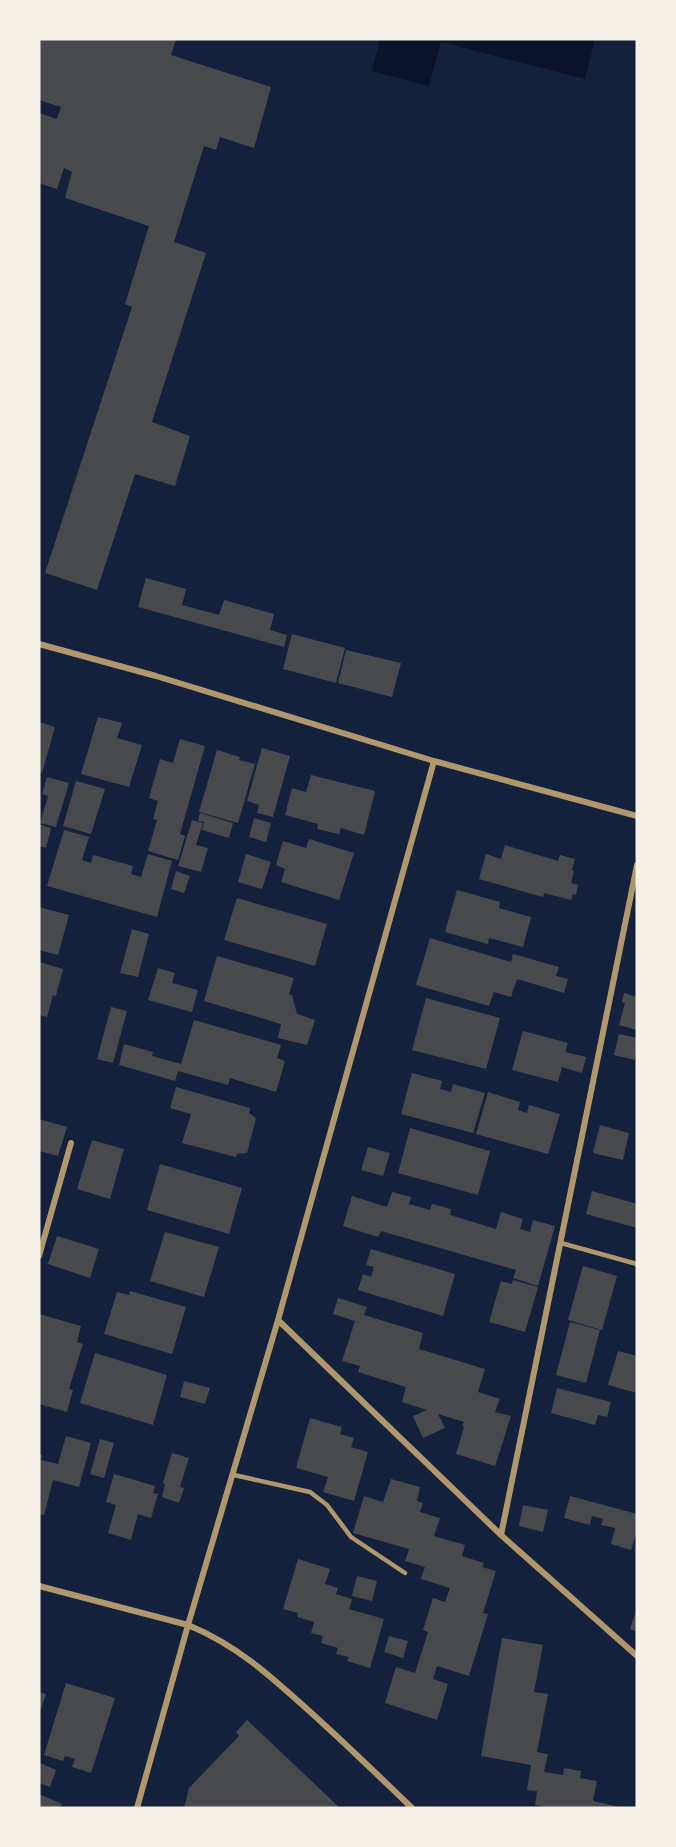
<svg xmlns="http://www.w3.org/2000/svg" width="676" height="1847" font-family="Overpass,sans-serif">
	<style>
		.water { fill: #0b132b }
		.building { fill: #48494c }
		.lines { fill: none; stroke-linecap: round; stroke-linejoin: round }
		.service { stroke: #b1986c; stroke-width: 4.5 }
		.minor { stroke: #b1986c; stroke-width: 6 }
	</style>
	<rect width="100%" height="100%" fill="#14213d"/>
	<path class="water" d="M380,39h215l-10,40 -144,-37 -12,44 -57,-15z"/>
	<path class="building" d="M39,39h137l-5,16 100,32 -17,61 -34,-11 -4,13 -12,-4 -30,96 32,11 -54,169 38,14 -15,50 -40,-12 -38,116 -52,-17 87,-266 -7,-3 24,-78 -84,-28 7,-26 -8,-4 -7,21 -18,-6v-70l18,6 4,-12 -22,-7z
		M146,578l40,11 -4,16 37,10 5,-15 50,14 -4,16 17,5 -3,12 -146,-40z
		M292,634l53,14 -9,35 -53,-14z
		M346,650l55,13 -9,34 -54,-14z
		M98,717l24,6 -5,15 25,7 -13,42 -48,-13z
		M39,722l16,5 -13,46 -3,-1z
		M180,739l25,7 -25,88 5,2 -7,24 -30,-9 9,-31 -4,-1 5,-18 -9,-3 11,-39 13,4z
		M262,748l28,8 -17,61 -16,-4 2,-8 -12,-4z
		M217,750l23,7 -1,3 16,4 -17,59 -39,-11z
		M311,775l64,16 -11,44 -23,-7 -2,6 -22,-5 1,-5 -33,-9 7,-27 14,4z
		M47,777l22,6 -13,44 -16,-4 8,-27 -6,-2z
		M76,781l29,8 -14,45 -28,-8z
		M200,813l33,10 -4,15 -27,-8 2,-8 -6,-1z
		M254,818l17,5 -5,19 -17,-5z
		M192,820l11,3 -7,22 12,3 -7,24 -23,-6z
		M39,824l12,4 -5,20 -7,-2z
		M64,830l25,7 -7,23 9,3 2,-8 40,11 -2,8 10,3 7,-23 24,7 -15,56 -110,-31z
		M309,839l45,14 -15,47 -58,-18 4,-13 -9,-4 7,-24 23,7z
		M505,845l53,16 2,-6 15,4 -3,11 2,1 -3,12 7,2 -2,10 -3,-1 -2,6 -27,-7 -1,4 -64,-18 7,-25 15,5z
		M246,854l25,8 -9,27 -24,-7z
		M176,871l14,5 -6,17 -13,-4z
		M457,890l43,12 -1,6 32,9 -8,30 -34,-9 -1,6 -43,-12z
		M237,898l90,26 -12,42 -91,-26z
		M39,907l30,8 -11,40 -19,-5z
		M132,929l17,5 -11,43 -18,-4z
		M430,938l81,24 2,-8 46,13 -3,9 12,3 -4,14 -47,-14 -6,18 -17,-5 -5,14 -73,-21z
		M217,956l77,22 -5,16 3,1 5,19 18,6 -8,25 -29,-7 3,-14 -77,-23z
		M39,962l24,7 -7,27 -3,-1 -6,22 -8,-2z
		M158,968l17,5 -3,10 26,7 -6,22 -44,-12z
		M624,993l13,4v33l-18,-5 6,-22 -3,-1z
		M426,998l74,20 -14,51 -74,-19z
		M111,1007l16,4 -14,52 -16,-4z
		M194,1020l87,25 -4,13 8,3 -9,31 -46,-14 -2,7 -50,-14 -3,10 -56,-16 5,-21 29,8 -1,4 29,8z
		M523,1031l45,12 -3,9 21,5 -4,16 -20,-6 -4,15 -46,-12z
		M619,1034l18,4 -2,22 -21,-5z
		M412,1073l30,8 -2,8 11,3 2,-8 32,9 -12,40 -72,-19z
		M176,1087l74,21 -1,5 7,5 -9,35 -10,1 -1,3 -54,-14 9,-29 -21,-6z
		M488,1092l32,10 -2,8 9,3 2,-8 31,9 -12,40 -72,-20z
		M39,1119l28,8 -9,29 -19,-5z
		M600,1125l29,8 -6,27 -30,-7z
		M410,1128l80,23 -12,44 -80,-22z
		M92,1140l32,9 -14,50 -33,-10z
		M368,1147l22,6 -7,23 -22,-6z
		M160,1164l82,24 -13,46 -82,-24z
		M592,1191l45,13v24l-51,-14z
		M392,1192l19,5 -2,7 21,6 2,-6 19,5 -1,6 46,14 5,-17 22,7 -3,10 10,3 3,-12 22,6 -17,60 -25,-8 3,-8 -135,-39 -3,6 -35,-11 9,-30 35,11z
		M165,1232l54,15 -15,50 -54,-16z
		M57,1236l42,13 -9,29 -42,-14z
		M371,1249l84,25 -12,42 -85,-26 5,-16 8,3 3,-10 -8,-2z
		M583,1266l34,10 -15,54 -34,-10z
		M513,1280l25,7 -13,45 -36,-10 12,-41 11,3z
		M130,1291l56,16 -14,47 -68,-20 13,-42 12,3z
		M338,1298l29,9 -3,8 59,18 -4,16 66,20 -7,23 22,7 -5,13 16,4 -16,50 -39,-12 8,-27 -2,-1 2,-4 -26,-8 7,14 -22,10 -10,-22 14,-6 -25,-8 4,-15 -48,-15 2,-6 -18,-5 13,-40 -22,-7z
		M39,1314l42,12 -4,16 6,2 -14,45 4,1 -6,22 -28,-8z
		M570,1322l30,8 -14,53 -30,-8z
		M618,1351l19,5v37l-29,-8z
		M95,1353l72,22 -14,50 -73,-22z
		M184,1381l26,7 -5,16 -25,-7z
		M557,1388l54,14 -4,15 -9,-2 -3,10 -44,-12z
		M310,1418l32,9 -2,7 14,4 -3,9 17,5 -14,49 -31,-9 5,-15 -32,-9z
		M66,1436l25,7 -12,44 -26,-7 -9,35 -5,-1v-60l3,1 -1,5 17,4z
		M100,1439l14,4 -10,35 -14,-4z
		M172,1453l17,5 -9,29 4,1 -5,15 -17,-6 3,-13 -2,-1z
		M114,1474l41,12 -2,7 5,1 -7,24 -13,-4 -7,26 -23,-7 8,-28 -10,-3z
		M391,1479l29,8 -3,14 6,2 -3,9 20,6 -6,18 31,9 -3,11 22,7 -2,4 14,4 -13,42 5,1 -19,62 -32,-10 -4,13 15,5 -11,36 -52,-17 11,-36 19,6 13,-41 -5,-2 10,-32 12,4 5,-14 -29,-9 4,-12 -20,-6 4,-12 -56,-16 11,-37 19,6z
		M570,1496l67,18v17l-6,19 -20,-6 4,-16 -14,-3 2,-6 -11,-3 -2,9 -26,-7z
		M523,1505l25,5 -5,22 -24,-6z
		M298,1559l32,10 -5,15 13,4 -2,6 16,5 -3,10 35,10 -14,49 -23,-7 2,-4 -13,-3 2,-6 -17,-5 2,-7 -12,-3 3,-11 -17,-5 1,-4 -15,-4z
		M357,1576l20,5 -5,20 -20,-5z
		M637,1608v24l-7,-3z
		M389,1636l19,5 -5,17 -19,-6z
		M502,1638l41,7 -9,47 14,2 -11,58 11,2 -4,18 19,3 1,-7 17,3 -1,7 17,3 -4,20 31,7h-73l-16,-3 2,-14 -10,-1 4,-25 -50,-9z
		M66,1683l49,15 -24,75 -19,-6 3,-8 -10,-3 -2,5 -19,-6z
		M39,1692l7,2 -5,15h-2z
		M247,1720l93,88h-156l5,-20 50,-52 -3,-4z
		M40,1763l16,7 -6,17 -11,-4z
		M39,1794l23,10 -2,4h-21z"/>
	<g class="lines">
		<path class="service" d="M561,1243l76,21
			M234,1475l76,17 17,13 24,32 54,36"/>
		<path class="minor" d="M39,644l117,32 278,85 203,55
			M39,1256l32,-113
			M278,1320l223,215 136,121
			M501,1535l136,-670
			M39,1586l149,39c53,22 88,56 130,94 32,29 63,59 94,89
			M137,1808l51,-183 90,-305 156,-559"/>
	</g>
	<rect width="676" height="1847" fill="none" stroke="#f6f1e7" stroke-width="81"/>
</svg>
